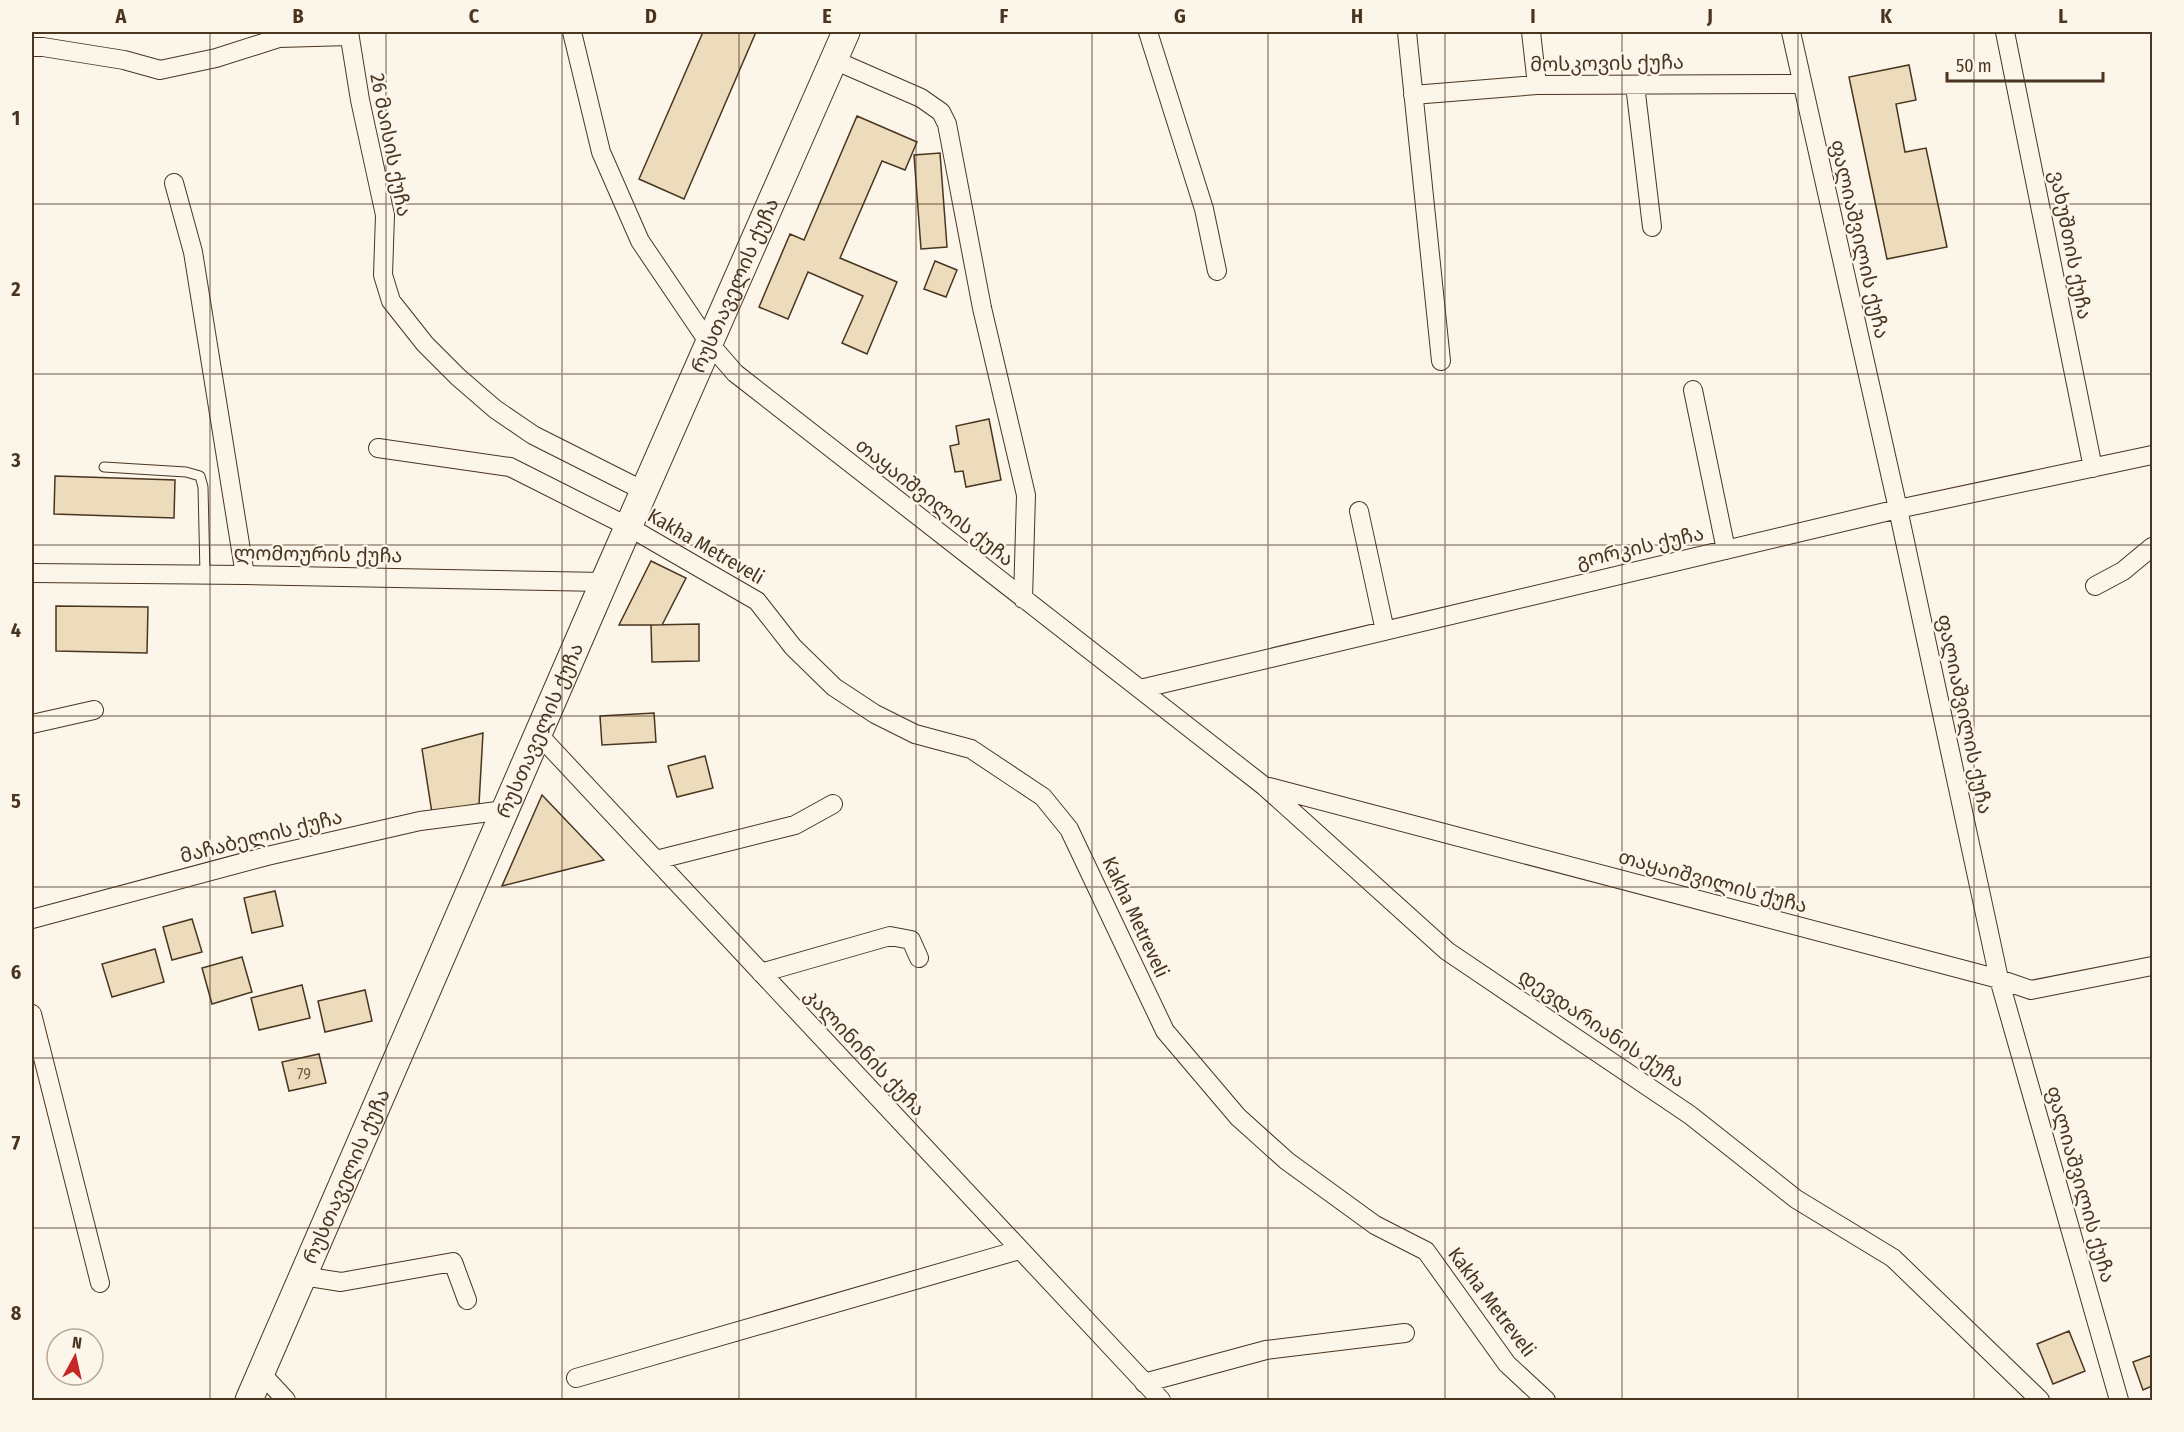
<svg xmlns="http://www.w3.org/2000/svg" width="2184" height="1432" font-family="'Fira Sans Condensed','Noto Sans Georgian',sans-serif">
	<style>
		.building { fill: #ecdcbc; stroke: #4a3520; stroke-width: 1.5 }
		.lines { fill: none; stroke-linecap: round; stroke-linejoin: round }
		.service-casing { stroke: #4a3520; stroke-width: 11 }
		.minor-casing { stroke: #4a3520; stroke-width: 20 }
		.secondary-casing { stroke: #4a3520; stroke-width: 29 }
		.service { stroke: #fbf6e9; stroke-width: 9 }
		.minor { stroke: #fbf6e9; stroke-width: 18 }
		.secondary { stroke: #fbf6e9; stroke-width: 27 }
		.grid { fill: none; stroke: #4a3520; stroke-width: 1.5; stroke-opacity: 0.55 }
		.labels { text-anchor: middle; stroke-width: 4.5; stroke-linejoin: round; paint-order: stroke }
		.number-label { font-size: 16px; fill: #725f47 }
		.street-label { font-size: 20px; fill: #4a3520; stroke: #fbf6e9 }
		.neatline { fill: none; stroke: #4a3520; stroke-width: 2 }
		.grid-label { font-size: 20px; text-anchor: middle; font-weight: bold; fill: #4a3520 }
	</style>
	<rect width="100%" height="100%" fill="#fbf6e9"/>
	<path class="building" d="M703,32h53l-72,167 -45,-20z
		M1909,65l7,35 -20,4 9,48 21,-4 21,99 -60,12 -38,-182z
		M857,116l60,26 -12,28 -23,-9 -42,97 57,24 -30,72 -25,-11 21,-47 -55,-24 -20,47 -29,-12 31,-73 14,6z
		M940,153l7,94 -26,2 -7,-94z
		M935,261l22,9 -11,27 -22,-8z
		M989,419l12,61 -35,7 -3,-16 -8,1 -5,-26 9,-2 -3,-18z
		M55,476l120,4 -1,38 -120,-4z
		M651,561l35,17 -24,47h-43z
		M56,606l92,1 -1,46 -91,-2z
		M699,624v37l-47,1 -1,-37z
		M654,713l2,29 -54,3 -2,-29z
		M483,733l-4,71 -47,9 -10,-64z
		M705,756l8,32 -36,9 -9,-31z
		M542,795l62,65 -102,26z
		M275,891l8,35 -31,7 -8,-35z
		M192,919l10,33 -30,8 -9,-33z
		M155,949l9,33 -52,15 -10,-33z
		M242,957l10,35 -40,12 -10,-36z
		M302,985l8,33 -51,12 -8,-32z
		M365,990l7,31 -47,11 -7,-31z
		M319,1054l7,29 -37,8 -7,-29z
		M2069,1331l16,40 -32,13 -16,-40z
		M2152,1355v31l-9,4 -10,-28z"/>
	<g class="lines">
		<defs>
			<path id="service" d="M104,467l82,5 14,4 3,11 2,87"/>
			<path id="minor" d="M349,32l11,68 25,115 -2,60 8,26 34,43 33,33 37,32 38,26 111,56
				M572,32l29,120 39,89 69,102 26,30 529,413 183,165 243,164 106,84 97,59 147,142
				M1148,32l56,177 13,62
				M1407,32l34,329
				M1531,32l6,53
				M1791,32l107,477 101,470 120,421
				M2005,32l88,436
				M32,47h11l81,13 36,10 56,-12 63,-20 70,-2
				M834,60l87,38 20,14 6,12 35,184 44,187 -3,104
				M1635,85l17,142
				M1413,95l124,-10 264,-1
				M174,183l19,69 52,323
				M1693,390l33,160
				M378,448l132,19 119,60 128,74 36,46 41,40 41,27 40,20 56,15 72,48 26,32 96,202 73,86 49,44 88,64 51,26 81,113 39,36
				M1359,511l26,120
				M32,573l213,2 359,7
				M2095,586l28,-15 29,-24
				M1140,689l758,-180 254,-54
				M32,724l62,-14
				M538,734l623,666
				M1269,787l730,192 32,11 121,-24
				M656,860l139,-35 38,-21
				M32,919l235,-63 153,-35 85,-11
				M761,973l129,-37 21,4 8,18
				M32,1014l68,269
				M303,1276l38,6 112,-20 14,38
				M261,1373l25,27
				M576,1378l443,-128
				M1144,1383l122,-33 139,-17"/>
			<g id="secondary">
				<path id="s1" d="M249,1400l355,-818 242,-550"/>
			</g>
		</defs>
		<use href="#service" class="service-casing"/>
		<use href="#minor" class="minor-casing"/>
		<use href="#secondary" class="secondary-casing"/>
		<use href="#service" class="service"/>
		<use href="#minor" class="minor"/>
		<use href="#secondary" class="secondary"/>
	</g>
	<path class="grid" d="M210,32v1368M386,32v1368M562,32v1368M739,32v1368M916,32v1368M1092,32v1368M1268,32v1368M1445,32v1368M1622,32v1368M1798,32v1368M1974,32v1368M32,204h2120M32,374h2120M32,545h2120M32,716h2120M32,887h2120M32,1058h2120M32,1228h2120"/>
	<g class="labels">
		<g class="number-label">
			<text x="304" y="1079">79</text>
		</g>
		<g class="street-label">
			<text transform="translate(1607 63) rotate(-1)" y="7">მოსკოვის ქუჩა</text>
			<text transform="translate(391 145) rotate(79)" y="7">26 მაისის ქუჩა</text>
			<text transform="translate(1860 239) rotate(77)" y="7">ფალიაშვილის ქუჩა</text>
			<text transform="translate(2071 245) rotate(79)" y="7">ვახუშთის ქუჩა</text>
			<text dy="7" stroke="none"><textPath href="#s1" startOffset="1216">რუსთაველის ქუჩა</textPath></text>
			<text transform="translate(935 502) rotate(38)" y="7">თაყაიშვილის ქუჩა</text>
			<text transform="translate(706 546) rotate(30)" y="7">Kakha Metreveli</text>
			<text transform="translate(1640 547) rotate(-13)" y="7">გორკის ქუჩა</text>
			<text transform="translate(318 554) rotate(1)" y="7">ლომოურის ქუჩა</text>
			<text transform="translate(1965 714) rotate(78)" y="7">ფალიაშვილის ქუჩა</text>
			<text dy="7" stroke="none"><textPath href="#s1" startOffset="730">რუსთაველის ქუჩა</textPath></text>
			<text transform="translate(261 836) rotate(-14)" y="7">მაჩაბელის ქუჩა</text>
			<text transform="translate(1713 881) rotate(15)" y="7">თაყაიშვილის ქუჩა</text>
			<text transform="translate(1136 917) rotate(65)" y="7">Kakha Metreveli</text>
			<text transform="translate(1602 1028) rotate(34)" y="7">დევდარიანის ქუჩა</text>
			<text transform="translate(865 1052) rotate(47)" y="7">კალინინის ქუჩა</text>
			<text dy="7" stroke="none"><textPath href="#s1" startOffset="244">რუსთაველის ქუჩა</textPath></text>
			<text transform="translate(2081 1184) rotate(74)" y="7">ფალიაშვილის ქუჩა</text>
			<text transform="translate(1492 1302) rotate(53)" y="7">Kakha Metreveli</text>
		</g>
	</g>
	<rect width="2184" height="1432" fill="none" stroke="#fbf6e9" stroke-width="66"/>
	<g transform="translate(75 1357) rotate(8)"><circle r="28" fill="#fbf6e9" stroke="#b4a999" stroke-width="1.5"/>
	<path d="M0-4.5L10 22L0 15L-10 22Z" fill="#c62828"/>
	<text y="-9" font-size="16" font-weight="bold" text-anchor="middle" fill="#4a3520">N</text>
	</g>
	<path d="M1947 72v9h156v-9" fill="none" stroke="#4a3520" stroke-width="3"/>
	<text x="1956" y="72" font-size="18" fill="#4a3520" stroke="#fbf6e9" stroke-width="4.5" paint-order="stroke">50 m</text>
	<rect x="33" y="33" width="2118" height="1366" class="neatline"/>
	<g class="grid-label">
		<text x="121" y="23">A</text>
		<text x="298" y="23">B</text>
		<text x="474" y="23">C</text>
		<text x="651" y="23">D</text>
		<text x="827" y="23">E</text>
		<text x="1004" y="23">F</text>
		<text x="1180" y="23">G</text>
		<text x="1357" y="23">H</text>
		<text x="1533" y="23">I</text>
		<text x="1710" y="23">J</text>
		<text x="1886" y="23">K</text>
		<text x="2063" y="23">L</text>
		<text x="16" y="125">1</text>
		<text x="16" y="296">2</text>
		<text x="16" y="467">3</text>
		<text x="16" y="637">4</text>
		<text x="16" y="808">5</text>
		<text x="16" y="979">6</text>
		<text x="16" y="1150">7</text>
		<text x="16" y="1320">8</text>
	</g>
</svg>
